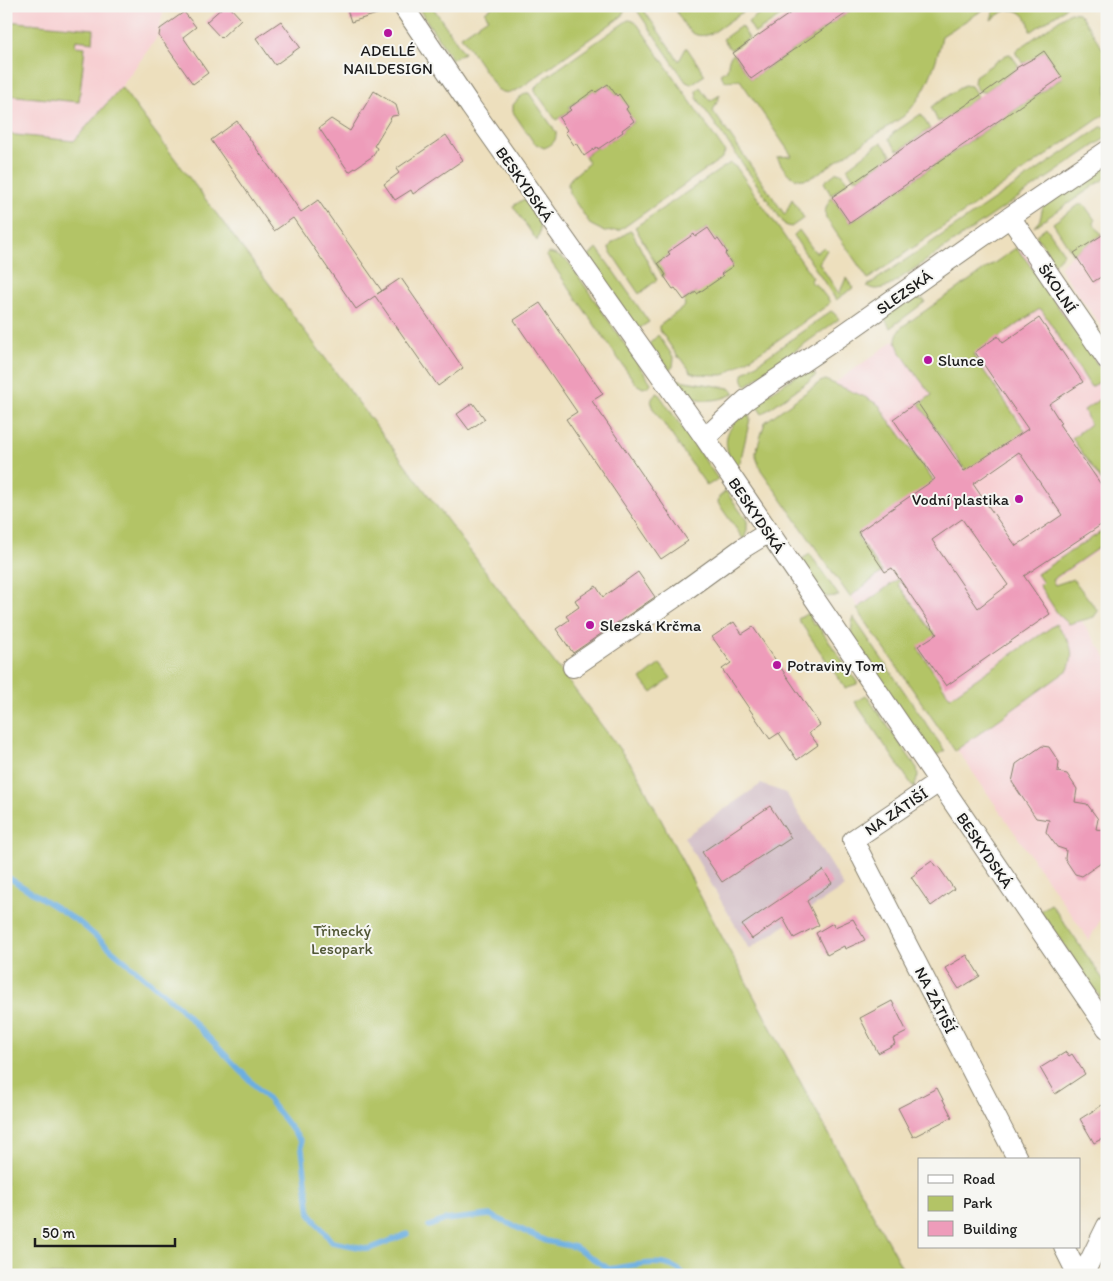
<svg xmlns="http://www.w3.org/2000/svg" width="1113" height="1281" font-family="Itim,sans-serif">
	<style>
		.built { fill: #f7cfd2 }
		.industrial { fill: #d2bdc6 }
		.green { fill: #b3c466; stroke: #687041 }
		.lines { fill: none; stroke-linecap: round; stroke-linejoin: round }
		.stream { stroke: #6cafe1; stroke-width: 5.5 }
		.building { fill: #ee9cba; fill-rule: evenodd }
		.street-casing { stroke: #847e6c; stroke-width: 22 }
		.street { stroke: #fff; stroke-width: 20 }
		.poi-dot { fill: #b5179e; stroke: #f6f6f2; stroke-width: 2 }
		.labels { text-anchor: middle; stroke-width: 4; stroke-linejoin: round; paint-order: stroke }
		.poi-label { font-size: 16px; fill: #1c1c1c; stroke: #f6f6f2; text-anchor: start }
		.street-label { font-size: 16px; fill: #1c1c1c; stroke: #f6f6f2 }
		.park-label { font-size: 16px; fill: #515736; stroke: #f6f6f2 }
	</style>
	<rect width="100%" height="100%" fill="#f6f6f2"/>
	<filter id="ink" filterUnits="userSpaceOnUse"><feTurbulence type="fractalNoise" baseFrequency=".02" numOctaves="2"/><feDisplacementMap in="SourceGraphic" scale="10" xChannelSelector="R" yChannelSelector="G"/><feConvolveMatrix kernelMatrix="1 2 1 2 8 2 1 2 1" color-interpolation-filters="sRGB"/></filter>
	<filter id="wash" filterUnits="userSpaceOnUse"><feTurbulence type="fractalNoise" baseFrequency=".0096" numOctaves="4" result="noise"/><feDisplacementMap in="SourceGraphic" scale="20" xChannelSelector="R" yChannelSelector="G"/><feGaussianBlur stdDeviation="1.12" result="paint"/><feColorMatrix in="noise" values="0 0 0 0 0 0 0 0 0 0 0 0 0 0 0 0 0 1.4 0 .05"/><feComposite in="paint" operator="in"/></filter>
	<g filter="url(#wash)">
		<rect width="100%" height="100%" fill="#eddfbd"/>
		<path class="built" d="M6,6h159l-9,33 -35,48 -47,54 -68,-7z
			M1107,231v104l-48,-68 15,-14z
			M1022,249l9,10 76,111v174l-53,37 53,77v251l-18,31 -327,-472 17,-45z"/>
		<path class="industrial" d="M761,784l25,9 58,94 -95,62 -65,-112z"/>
		<path class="green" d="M417,6h15l32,47 -12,6z
			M493,6h132v2l-3,8 -100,71c-9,6 -16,8 -25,2l-36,-53 27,-18 -3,-6z
			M634,6h7l38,55 7,-13h1l18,27 -14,9 -5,-2z
			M673,6h78l-37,26c-24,12 -30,-9 -41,-26z
			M769,6h21l1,3 -36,24 -7,-11z
			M857,6h132l-47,30c-6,29 -16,59 -38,80l-90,60c-20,9 -28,-2 -37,-19l15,-1 -52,-76 -15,1 -5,-7 7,-4 2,-11 4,-6 18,26z
			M992,6h75l-4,4 -31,21h-2c0,-13 -11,-25 -25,-20 -5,2 -10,6 -14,9l3,-11z
			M1070,12l8,1 4,4 25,38v58l-239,166 -42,-61c-2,-9 1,-13 6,-21l18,26 212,-145 -18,-27 -17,12 -1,-1 -3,1 -7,-9v-3z
			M628,20c4,0 7,1 10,5l87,127 -3,6 -7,5 -95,67 -15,2 -14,-7 -22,-32 -1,-9 3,-6 18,-15 -4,-7 12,-9 1,2 25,-17 -1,-2 12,-8 -8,-13 2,-2 -9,-12 -2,1 -9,-12 -12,8 -2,-2 -25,17 2,3 -15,10 -21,-29v-3l10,-10z
			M6,21l88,8 -1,13 -17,-2 -1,6 10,1 -6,55 -73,-7z
			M741,26l8,12 -18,12 -8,-11z
			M1009,54l2,1 8,11 -2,1v2l-32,23 -1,-1 -3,1 -3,-2 -4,-7 1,-7 31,-21z
			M964,85l7,1 6,9 -1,2v1l-34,24 -1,-2 -3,2 -7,-15z
			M121,87l515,684 68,132 68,127 134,245h-900v-1141l68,7z
			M700,87l10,14 10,-6 -7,16 72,104 7,-16 12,19 -13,9 -6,-2 -88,-127 -1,-7z
			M526,93h3l27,39c1,9 -4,13 -12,16l-10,-5 -21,-31v-7l6,-7z
			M921,114l9,15 -30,21 -1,-1 -2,1 -8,-11 4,-6z
			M1101,127h6v10l-218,149c-9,3 -15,5 -22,0z
			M881,142l10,12v2l-33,23 -1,-2 -3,2 -7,-11z
			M1107,162v15l-73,50c2,-3 5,-5 6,-8 2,-5 1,-9 4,-14z
			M730,163l7,5 76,110 -3,2 4,5 2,-1 14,18 -2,3 -53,37 -49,32 -4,1 -26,-1 -5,-2 -10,-14 -3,-1 -19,-28v-3l26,-20 -1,-6 38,-24 -1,-2 12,-9 -8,-11 2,-2 -9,-13 -2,1 -9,-12 -12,9 -1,-2 -25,17 1,2 -12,8 8,13 -3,2 -28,-50z
			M837,172l4,1 7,9 -17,13 -7,-13z
			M524,199c11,15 21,23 13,42l-24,-35z
			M1080,204h3l2,2 10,14 -1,4 8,11 -29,19 -20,-31z
			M1046,227l18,26 -10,11h-4l-7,-10 4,-3 -11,-16z
			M631,230l26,50 -18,14 -29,-43 -1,-3 3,-5z
			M799,230l16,22h2l7,-5 3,3 -8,13 20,31 7,-16 7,10 -17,12 -41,-62 -1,-3z
			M597,248l52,74 -14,9 -31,-53 -15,-22z
			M1016,248l11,13 80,117 -16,9 -50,-78 -3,1 -65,45 53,77 -60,39 -47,-67 13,-9c-8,-10 -35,-44 -36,-54 0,-6 3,-11 7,-15z
			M548,253c8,1 16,5 22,11l81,119 -2,3 -6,2 -7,-4 -90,-129z
			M911,297l13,3 1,2 -35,26 -5,-9 4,-7z
			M831,311l3,2 5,6 -93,67c-3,-5 -5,-8 -2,-13z
			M658,335l16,23 -1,9 -5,4 -19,-27z
			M809,367l7,9 -54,38 -7,-11z
			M679,380l50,8 6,5c-14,8 -35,11 -49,0 -4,-3 -8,-8 -11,-11z
			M825,380l40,17 14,8 13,21h2l41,57 -78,53 25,36 -32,25 -89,-127 -5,-13v-5l9,-30 55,-40z
			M658,393l60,86 -11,7 -55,-79c-2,-6 0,-11 6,-14z
			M1107,394v91l-2,1 -33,-48 18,-14 -6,-14z
			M748,409l2,10 -10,44 -6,4c-6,-11 -12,-28 -3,-39 4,-7 11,-13 17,-19z
			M726,491l21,30v9l-3,10 -26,-37 1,-6z
			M1107,528v14l-55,38 3,5 18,-6 25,32 -4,6 -25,7 -11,-10 -19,-29 4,-2 -6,-9 43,-29h1z
			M810,554l29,42 -15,1 -26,-36z
			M898,579l2,3 -2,2 33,46h1l4,5 -18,13 32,49 106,-73c12,16 21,25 12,46l-113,81 -98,-142z
			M808,613h2l2,3 -2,2 4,7 3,-1 40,58v2l-12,4 -47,-69z
			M853,617l92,134 -12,6 -78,-115 -4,-8z
			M660,664l11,14 -19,15 -11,-14z
			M866,695l51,73 1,8 -4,12 -59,-86z
			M1051,904l56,81v22l-67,-96z"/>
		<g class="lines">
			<path class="stream" d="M6,876l73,46 99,84 89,92 34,43 9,73 22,28 37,7 38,-15
				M429,1226l16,-6 45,-5 56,26 29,6 34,22c24,-3 57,-14 76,6"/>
		</g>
		<g id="blocks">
			<path class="building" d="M224,6h5l12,13 -20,19 -15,-16z
				M346,6h44v4l-39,12z
				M788,6h69l-106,73 -18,-26 59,-41z
				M184,12l12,15 -13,10 25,36 -15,11 -34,-48 1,-7z
				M281,21l19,26 -25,18 -19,-27z
				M1044,51l18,26 -212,146 -18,-26 153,-105 32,-23 -1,-1 18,-10z
				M608,84l9,12 2,-2 9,13 -2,2 8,12 -12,9 1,2 -25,17 -1,-2 -13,9 -8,-13 -2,2 -9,-13 2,-2 -8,-12 12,-8 -2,-2 25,-18 2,2z
				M374,91l22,14 3,10 -7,1 -18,30 3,2 -4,8 -24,16 -30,-44 12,-9 19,12z
				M237,121l64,91 17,-12 64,91 -5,3 24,-16 62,90 -25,18 -63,-90 -19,13 -63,-91 -19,13 -63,-91z
				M446,135l17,25 -50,34 -2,-4 -16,10 -11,-16 15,-11 -3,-4z
				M708,228l8,12 2,-1 9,13 -2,2 8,12 -12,8 2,2 -26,18 -1,-2 -12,8 -9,-12 -2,1 -9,-13 2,-1 -8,-12 12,-9 -2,-2 26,-18 1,3z
				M1107,232v41l-14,9 -19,-29z
				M540,303l63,91 -11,7 96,140 -27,18 -95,-140 11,-7 -63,-92z
				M1039,318l44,64 -34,22 12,19 -2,1 48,69v28l-83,55 26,38 -104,72 -28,-40 19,-12 -45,-66 -7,4 -27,-40 77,-53 -42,-60 24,-17 47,69 64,-42 -53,-77 23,-16 5,7zM1019,452l43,63 -46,31 -43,-62zM962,519l46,66 -30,23 -46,-68z
				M473,403l12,16 -16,11 -12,-16z
				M638,572l17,25 -82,56 -17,-24 13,-9 -3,-4 13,-9 -4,-7 21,-14 7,11z
				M734,622l8,12 11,-7 67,98 -11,8 9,12 -21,15 -18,-27 -9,6 -48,-70 9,-6 -19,-26z
				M1042,746l7,1 10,15 -1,10 9,2 10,15 -2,13 12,2 11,15 -2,10 11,2v28l-25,17 -7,-2 -10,-15 1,-9 -9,-3 -11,-15 3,-12 -13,-2 -24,-36 4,-18z
				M770,806l21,32 -12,8 -1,-1 -56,37 -20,-30z
				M932,861l4,6 2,-1 16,23 -23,17 -20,-29 6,-4 -1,-1z
				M823,870l9,13 -25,18 12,24 -25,13 -11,-20 -31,21 -10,-14z
				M853,919l12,21 -20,9 -1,-3 -17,9 -11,-22 17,-10 2,4z
				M967,955l13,21 -21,13 -14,-21z
				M892,1001l15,31 -14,7 2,5 -17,9 -18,-35z
				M1066,1052l3,4 3,-2 13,20 -30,20 -15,-26z
				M937,1088l15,29 -39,20 -15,-29z
				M1107,1102v34l-13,7 -14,-24z"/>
		</g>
	</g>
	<g filter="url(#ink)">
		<use href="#blocks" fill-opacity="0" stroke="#847e6c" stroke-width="1"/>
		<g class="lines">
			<defs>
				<path id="street" d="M403,6l68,101 234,331 402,590
					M1010,217l97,142
					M705,438l41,-38 98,-66 166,-117 97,-66
					M573,667l104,-71 66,-48 26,-16
					M939,782l-86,58 165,320
					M1064,1247l14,28
					M1083,1275l24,-49"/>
			</defs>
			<use href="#street" class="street-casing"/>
			<use href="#street" class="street"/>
		</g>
	</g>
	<g class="poi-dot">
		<circle cx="388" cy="33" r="5"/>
		<circle cx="928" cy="360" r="5"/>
		<circle cx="1019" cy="499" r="5"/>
		<circle cx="590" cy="625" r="5"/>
		<circle cx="777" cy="665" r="5"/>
	</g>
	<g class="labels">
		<g class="poi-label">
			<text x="388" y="56" text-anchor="middle">ADELLÉ<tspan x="388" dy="18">NAILDESIGN</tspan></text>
			<text x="938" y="366">Slunce</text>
			<text x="1009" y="505" text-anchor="end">Vodní plastika</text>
			<text x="600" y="631">Slezská Krčma</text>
			<text x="787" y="671">Potraviny Tom</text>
		</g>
		<g class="street-label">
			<text transform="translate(525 184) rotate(55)" y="6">BESKYDSKÁ</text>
			<text transform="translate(1058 288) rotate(56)" y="6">ŠKOLNÍ</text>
			<text transform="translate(904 292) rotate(-35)" y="6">SLEZSKÁ</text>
			<text transform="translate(757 515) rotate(56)" y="6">BESKYDSKÁ</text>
			<text transform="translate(896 811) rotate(-34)" y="6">NA ZÁTIŠÍ</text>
			<text transform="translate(985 850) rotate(56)" y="6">BESKYDSKÁ</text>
			<text transform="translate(936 1000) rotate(63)" y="6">NA ZÁTIŠÍ</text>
		</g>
		<g class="park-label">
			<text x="342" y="936">Třinecký<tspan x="342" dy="18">Lesopark</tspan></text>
		</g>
	</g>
	<rect width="1113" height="1281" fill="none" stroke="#f6f6f2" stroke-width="25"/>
	<rect x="918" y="1158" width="162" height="90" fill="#f6f6f2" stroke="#9f9f9c"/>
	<rect x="928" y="1175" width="25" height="8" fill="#ffffff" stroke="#9f9f9c"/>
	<text x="963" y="1184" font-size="15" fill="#1c1c1c">Road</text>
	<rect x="928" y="1196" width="25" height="15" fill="#b3c466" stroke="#9f9f9c"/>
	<text x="963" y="1208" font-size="15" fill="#1c1c1c">Park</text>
	<rect x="928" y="1221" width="25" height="15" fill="#ee9cba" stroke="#9f9f9c"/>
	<text x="963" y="1234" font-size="15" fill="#1c1c1c">Building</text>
	<path d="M35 1238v8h140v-8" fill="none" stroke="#1c1c1c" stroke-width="2.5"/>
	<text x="42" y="1238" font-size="15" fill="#1c1c1c" stroke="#f6f6f2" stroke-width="4" paint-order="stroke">50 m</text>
</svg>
